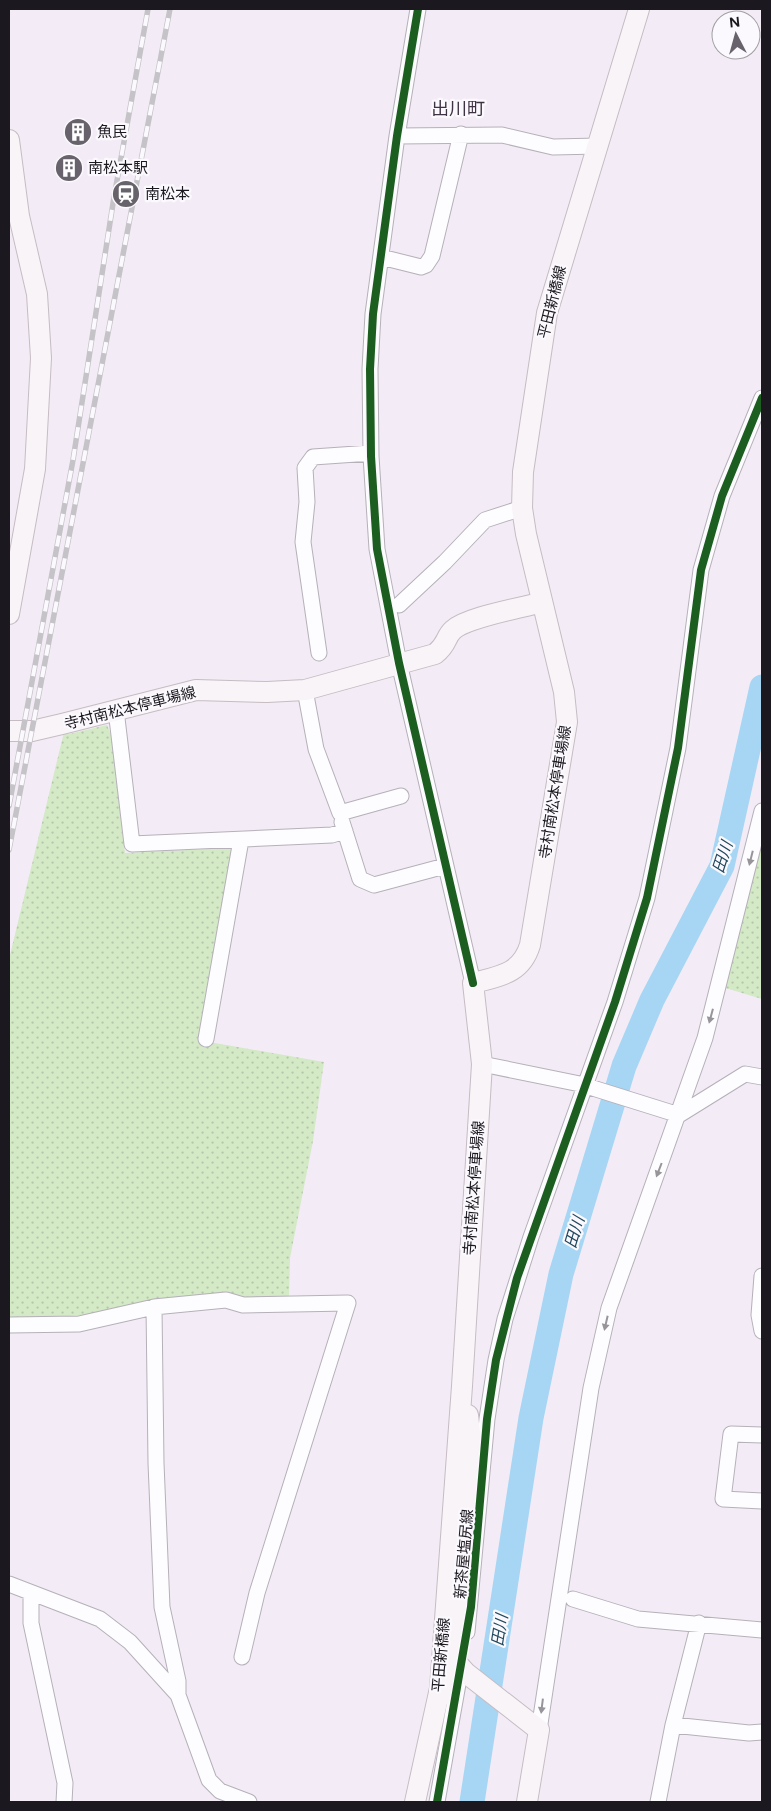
<svg xmlns="http://www.w3.org/2000/svg" width="771" height="1811" font-family="Figtree,'Noto Sans JP',sans-serif">
	<style>
		.park { fill: url(#park-dots) }
		.lines { fill: none; stroke-linecap: round; stroke-linejoin: round }
		.river { stroke: #a6d6f4; stroke-width: 25 }
		.minor-casing { stroke: #b5b0b9; stroke-width: 17 }
		.major-casing { stroke: #c6bcc3; stroke-width: 22 }
		.minor { stroke: #fdfcfe; stroke-width: 15 }
		.major { stroke: #f8f4f7; stroke-width: 20 }
		.rail-casing { stroke: #c5c3c7; stroke-width: 5.5 }
		.rail { stroke: #fbf9fd; stroke-width: 4; stroke-dasharray: 11; stroke-linecap: butt }
		.cycleway-casing { stroke: #fbf9fd; stroke-width: 11 }
		.cycleway { stroke: #1b5e20; stroke-width: 8 }
		.oneway { fill: #98959a }
		.labels { text-anchor: middle; stroke-width: 4.5; stroke-linejoin: round; paint-order: stroke }
		.poi-label { font-size: 15px; fill: #1c181f; stroke: #fbf9fd; text-anchor: start }
		.street-label { font-size: 15px; fill: #1c181f; stroke: #fbf9fd }
		.water-label { font-size: 16px; font-style: italic; fill: #21495e; stroke: #fbf9fd }
		.quarter-label { font-size: 18px; fill: #3e3343; stroke: #fbf9fd }
	</style>
	<defs>
		<pattern id="park-dots" width="8" height="8" patternUnits="userSpaceOnUse" patternTransform="scale(1.25)"><rect width="8" height="8" fill="#d4e9c6"/><path d="M2 2h.1M6 6h.1" fill="none" stroke="#b5c7aa" stroke-width="1.8" stroke-linecap="round"/></pattern>
	</defs>
	<rect width="100%" height="100%" fill="#f3ecf7"/>
	<path class="park" d="M107,725l6,14 12,114 105,-5 4,3 -36,189 126,22 -11,79 -23,117 -1,40 -280,23v-362l55,-227 5,2z
		M762,842v157l-40,-12 36,-141z"/>
	<g class="lines">
		<path class="river" d="M472,1802l59,-384 30,-144 63,-208 28,-66 70,-134 40,-179"/>
		<defs>
			<path id="minor" d="M418,9l-21,127 -24,178 -3,55 1,87 6,93 22,114 74,320
				M397,136l105,-1 51,12 46,-1
				M381,257l40,10 5,-2 6,-9 29,-122
				M399,605l46,-43 40,-42 37,-12
				M319,653l-16,-111 4,-40 -2,-34 8,-11 58,-4
				M305,690l11,59 24,64 61,-17
				M116,710l16,134 200,-9 13,-4
				M342,822l18,57 14,6 71,-19
				M206,1039l35,-199
				M482,1064l98,20 99,31 66,-41 17,3
				M762,1276l-3,39 3,16
				M154,1307l2,156 6,144 16,74v14l31,85 11,11 29,11
				M9,1325l70,-1 75,-17 72,-7 17,5 105,-2 -91,290 -15,64
				M762,1435l-31,-1 -8,65 39,2
				M9,1584l91,35 30,23 48,53
				M31,1593v30l34,160 -1,19
				M573,1599l65,20 124,11
				M467,1632l20,-213 9,-59 9,-41 26,-82 84,-235 32,-104 31,-150 23,-178 21,-74 40,-98
				M673,1725l76,8 13,-1
				M539,1730l52,-342 18,-80 96,-270 57,-227
				M437,1802l21,-118
				M658,1802l15,-77 26,-102"/>
			<path id="major" d="M9,140l10,76 18,78 4,64 -6,111 -26,145
				M9,731h23l30,-7 134,-34 71,2 38,-2 130,-36c13,-10 10,-17 18,-24 14,-13 69,-22 89,-28
				M456,1662l10,11 73,57 -12,72
				M451,1695l5,-33 16,-211 -4,-36
				M415,1802l25,-114 22,-302 20,-322 -9,-81c27,-7 48,-9 57,-38l37,-223 -3,-30 -38,-158 -4,-26 1,-36 24,-159 92,-304"/>
		</defs>
		<use href="#minor" class="minor-casing"/>
		<use href="#major" class="major-casing"/>
		<use href="#minor" class="minor"/>
		<use href="#major" class="major"/>
		<defs>
			<path id="rail" d="M9,806l64,-346 41,-263 34,-188
				M9,850l161,-841"/>
		</defs>
		<use href="#rail" class="rail-casing"/>
		<use href="#rail" class="rail"/>
		<defs>
			<path id="cycleway" d="M418,9l-21,127 -24,178 -3,55 1,87 6,93 22,114 74,320
				M437,1802l34,-195 16,-188 9,-59 21,-82 98,-276 32,-104 31,-150 23,-178 21,-74 40,-98"/>
		</defs>
		<use href="#cycleway" class="cycleway-casing"/>
		<use href="#cycleway" class="cycleway"/>
	</g>
	<defs><path id="oneway-solid" d="M-6-.8H1V-3.2L6.5 0L1 3.2V.8H-6Z" transform="scale(1.25)"/></defs>
	<g class="oneway">
		<use href="#oneway-solid" transform="translate(751 858) rotate(104)"/>
		<use href="#oneway-solid" transform="translate(711 1016) rotate(105)"/>
		<use href="#oneway-solid" transform="translate(659 1170) rotate(111)"/>
		<use href="#oneway-solid" transform="translate(606 1323) rotate(103)"/>
		<use href="#oneway-solid" transform="translate(542 1706) rotate(97)"/>
	</g>
	<defs>
		<symbol id="building-disc" viewBox="-11 -11 22 22"><circle r="9.5" fill="#67626b" stroke="#fbf9fd"/><path d="M-4-6H4V6H1V3H-1V6H-4ZM-2.5-4.3h1.7v1.8h-1.7ZM.8-4.3h1.7v1.8H.8ZM-2.5-1h1.7V.8h-1.7ZM.8-1h1.7V.8H.8Z" fill="#fff"/></symbol>
		<symbol id="station-disc" viewBox="-11 -11 22 22"><circle r="9.5" fill="#67626b" stroke="#fbf9fd"/><path d="M-3-6H3Q5-6 5-4V2Q5 4 3 4L4.5 6H3L1.5 4h-3L-3 6H-4.5L-3 4Q-5 4-5 2V-4Q-5-6-3-6ZM-3.5-4v3h7v-3ZM-3.5 1v1.5H-2V1ZM2 1v1.5H3.5V1Z" fill="#fff"/></symbol>
	</defs>
	<g fill-rule="evenodd">
		<use href="#building-disc" x="62" y="116" width="32" height="32"/>
		<use href="#building-disc" x="53" y="152" width="32" height="32"/>
		<use href="#station-disc" x="110" y="178" width="32" height="32"/>
	</g>
	<g class="labels">
		<g class="poi-label">
			<text x="97" y="137">魚民</text>
			<text x="88" y="173">南松本駅</text>
			<text x="145" y="199">南松本</text>
		</g>
		<g class="street-label">
			<text transform="translate(552 302) rotate(-76)" y="5">平田新橋線</text>
			<text transform="translate(130 708) rotate(-14)" y="5">寺村南松本停車場線</text>
			<text transform="translate(555 792) rotate(-81)" y="5">寺村南松本停車場線</text>
			<text transform="translate(474 1188) rotate(-86)" y="5">寺村南松本停車場線</text>
			<text transform="translate(464 1554) rotate(-85)" y="5">新茶屋塩尻線</text>
			<text transform="translate(441 1655) rotate(-85)" y="5">平田新橋線</text>
		</g>
		<g class="water-label">
			<text transform="translate(722 857) rotate(-72)" y="6">田川</text>
			<text transform="translate(574 1232) rotate(-73)" y="6">田川</text>
			<text transform="translate(499 1630) rotate(-81)" y="6">田川</text>
		</g>
		<g class="quarter-label">
			<text x="458" y="115">出川町</text>
		</g>
	</g>
	<rect width="771" height="1811" fill="none" stroke="#1c181f" stroke-width="20"/>
	<g transform="translate(736 35) rotate(354)"><circle r="24" fill="#fbf9fd" stroke="#a29fa4"/>
	<path d="M0-4L9 19L0 12L-9 19Z" fill="#67626b"/>
	<text y="-8" font-size="14" font-weight="bold" text-anchor="middle" fill="#1c181f">N</text>
	</g>
</svg>
